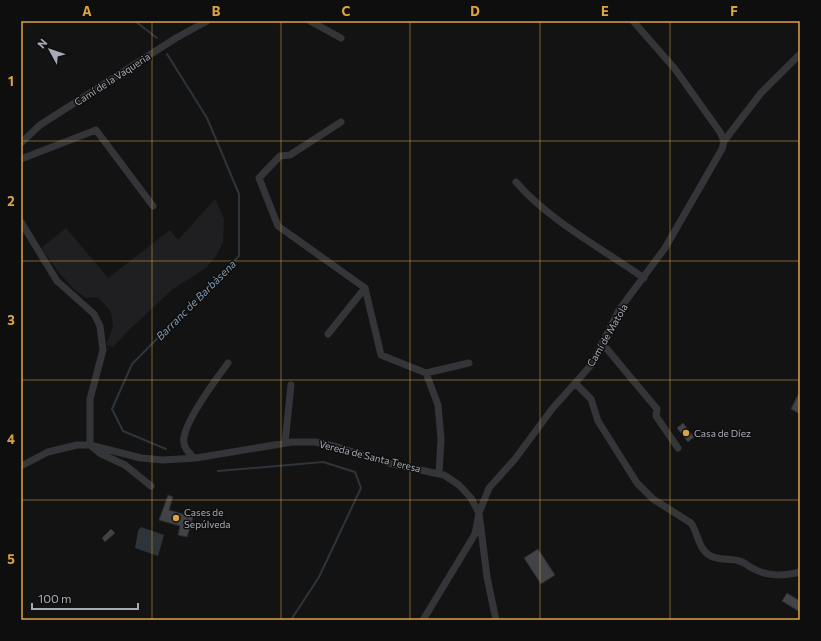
<svg xmlns="http://www.w3.org/2000/svg" width="821" height="641" font-family="Commissioner,sans-serif">
	<style>
		.built { fill: #1f1f21 }
		.water { fill: #2d353b }
		.lines { fill: none; stroke-linecap: round; stroke-linejoin: round }
		.stream { stroke: #2d353b; stroke-width: 2 }
		.building { fill: #424347; stroke: #2d2d30 }
		.street { stroke: #343538; stroke-width: 7 }
		.grid { fill: none; stroke: #dca342; stroke-width: 1; stroke-opacity: 0.55 }
		.poi-dot { fill: #dca342; stroke: #0e0e0f; stroke-width: 1.5 }
		.labels { text-anchor: middle; stroke-width: 3; stroke-linejoin: round; paint-order: stroke }
		.street-label { font-size: 10px; fill: #a6aab3; stroke: #0e0e0f }
		.poi-label { font-size: 10px; fill: #a6aab3; stroke: #0e0e0f; text-anchor: start }
		.water-label { font-size: 11px; font-style: italic; fill: #8098aa; stroke: #0e0e0f }
		.neatline { fill: none; stroke: #dca342; stroke-width: 1.5 }
		.grid-label { font-size: 13px; text-anchor: middle; font-weight: bold; fill: #dca342 }
	</style>
	<rect width="100%" height="100%" fill="#131314"/>
	<path class="built" d="M215,199l9,20 -1,23 -7,14 -10,12 -33,21 -44,41 -16,17 -7,-2 7,-18 -2,-15 -13,-15 -12,1 -10,-7 -16,-17 -19,-26 25,-20 42,50 62,-48 8,10z"/>
	<path class="water" d="M141,527l23,8 -6,21 -23,-8 3,-17z"/>
	<g class="lines">
		<path class="stream" d="M135,21l22,17
			M166,449l-43,-18 -11,-22 20,-45 107,-108v-62l-32,-76 -40,-64
			M218,471l105,-9 32,10 6,16 -42,89 -28,43"/>
	</g>
	<path class="building" d="M800,391v23l-9,-5z
		M683,423l11,14 -6,5 -11,-14z
		M168,495l5,2 -4,13 24,7 -6,20 -9,-2 2,-9 -21,-6z
		M111,529l4,4 -10,9 -3,-4z
		M538,549l17,26 -14,9 -17,-26z
		M787,593l13,8v11l-18,-11z"/>
	<g class="lines">
		<path class="street" d="M310,21l31,17
			M633,21l42,48 45,63 4,9
			M341,122l-51,33 -10,1 -21,22 19,48 87,62 16,67 45,18 12,32 3,34 -2,35
			M21,143l19,-18 136,-87 31,-17
			M21,159l75,-29 57,76
			M516,182c31,37 88,68 128,96
			M21,222l36,59 37,33 6,12 3,24 -13,49v46l11,9 24,11 26,21
			M328,334l37,-46
			M602,343l55,66 -1,7 22,32
			M426,373l43,-10
			M576,384l15,15 7,22 39,62 16,16 38,24c7,10 7,25 18,32 9,6 20,3 30,6 5,1 9,5 13,7 16,9 31,8 48,4
			M285,443l6,-58
			M194,458c-6,-6 -12,-12 -10,-21 3,-18 32,-58 44,-74
			M21,466l27,-14 29,-7h13l51,13 22,2 33,-2 96,-16h23l19,4 54,17 56,12 15,10 12,13 8,15 8,64 9,43
			M423,620l52,-86 4,-21 10,-25 26,-29 37,-50 40,-45 27,-54 46,-62 57,-99 2,-8 37,-48 39,-39"/>
	</g>
	<path class="grid" d="M152,21v599M281,21v599M410,21v599M540,21v599M670,21v599M21,141h779M21,261h779M21,380h779M21,500h779"/>
	<g class="poi-dot">
		<circle cx="686" cy="433" r="4"/>
		<circle cx="176" cy="518" r="4"/>
	</g>
	<g class="labels">
		<g class="street-label">
			<text transform="translate(112 79) rotate(-33)" y="4">Camí de la Vaqueria</text>
			<text transform="translate(607 335) rotate(-60)" y="4">Camí de Matola</text>
			<text transform="translate(370 456) rotate(14)" y="4">Vereda de Santa Teresa</text>
		</g>
		<g class="poi-label">
			<text x="694" y="437">Casa de Díez</text>
			<text x="184" y="516">Cases de<tspan x="184" dy="12">Sepúlveda</tspan></text>
		</g>
		<g class="water-label">
			<text transform="translate(196 300) rotate(-45)" y="4">Barranc de Barbàsena</text>
		</g>
	</g>
	<rect width="821" height="641" fill="none" stroke="#0e0e0f" stroke-width="44"/>
	<g transform="translate(50 50) rotate(310)" stroke="#0e0e0f" stroke-width="3" paint-order="stroke">
	<path d="M0-3L7 15L0 10L-7 15Z" fill="#a6aab3"/>
	<text y="-6" font-size="11" font-weight="bold" text-anchor="middle" fill="#a6aab3">N</text>
	</g>
	<path d="M32 603v6h106v-6" fill="none" stroke="#a6aab3" stroke-width="2"/>
	<text x="38" y="603" font-size="12" fill="#a6aab3" stroke="#0e0e0f" stroke-width="3" paint-order="stroke">100 m</text>
	<rect x="22" y="22" width="777" height="597" class="neatline"/>
	<g class="grid-label">
		<text x="87" y="16">A</text>
		<text x="216" y="16">B</text>
		<text x="346" y="16">C</text>
		<text x="475" y="16">D</text>
		<text x="605" y="16">E</text>
		<text x="734" y="16">F</text>
		<text x="11" y="86">1</text>
		<text x="11" y="206">2</text>
		<text x="11" y="325">3</text>
		<text x="11" y="444">4</text>
		<text x="11" y="564">5</text>
	</g>
</svg>
